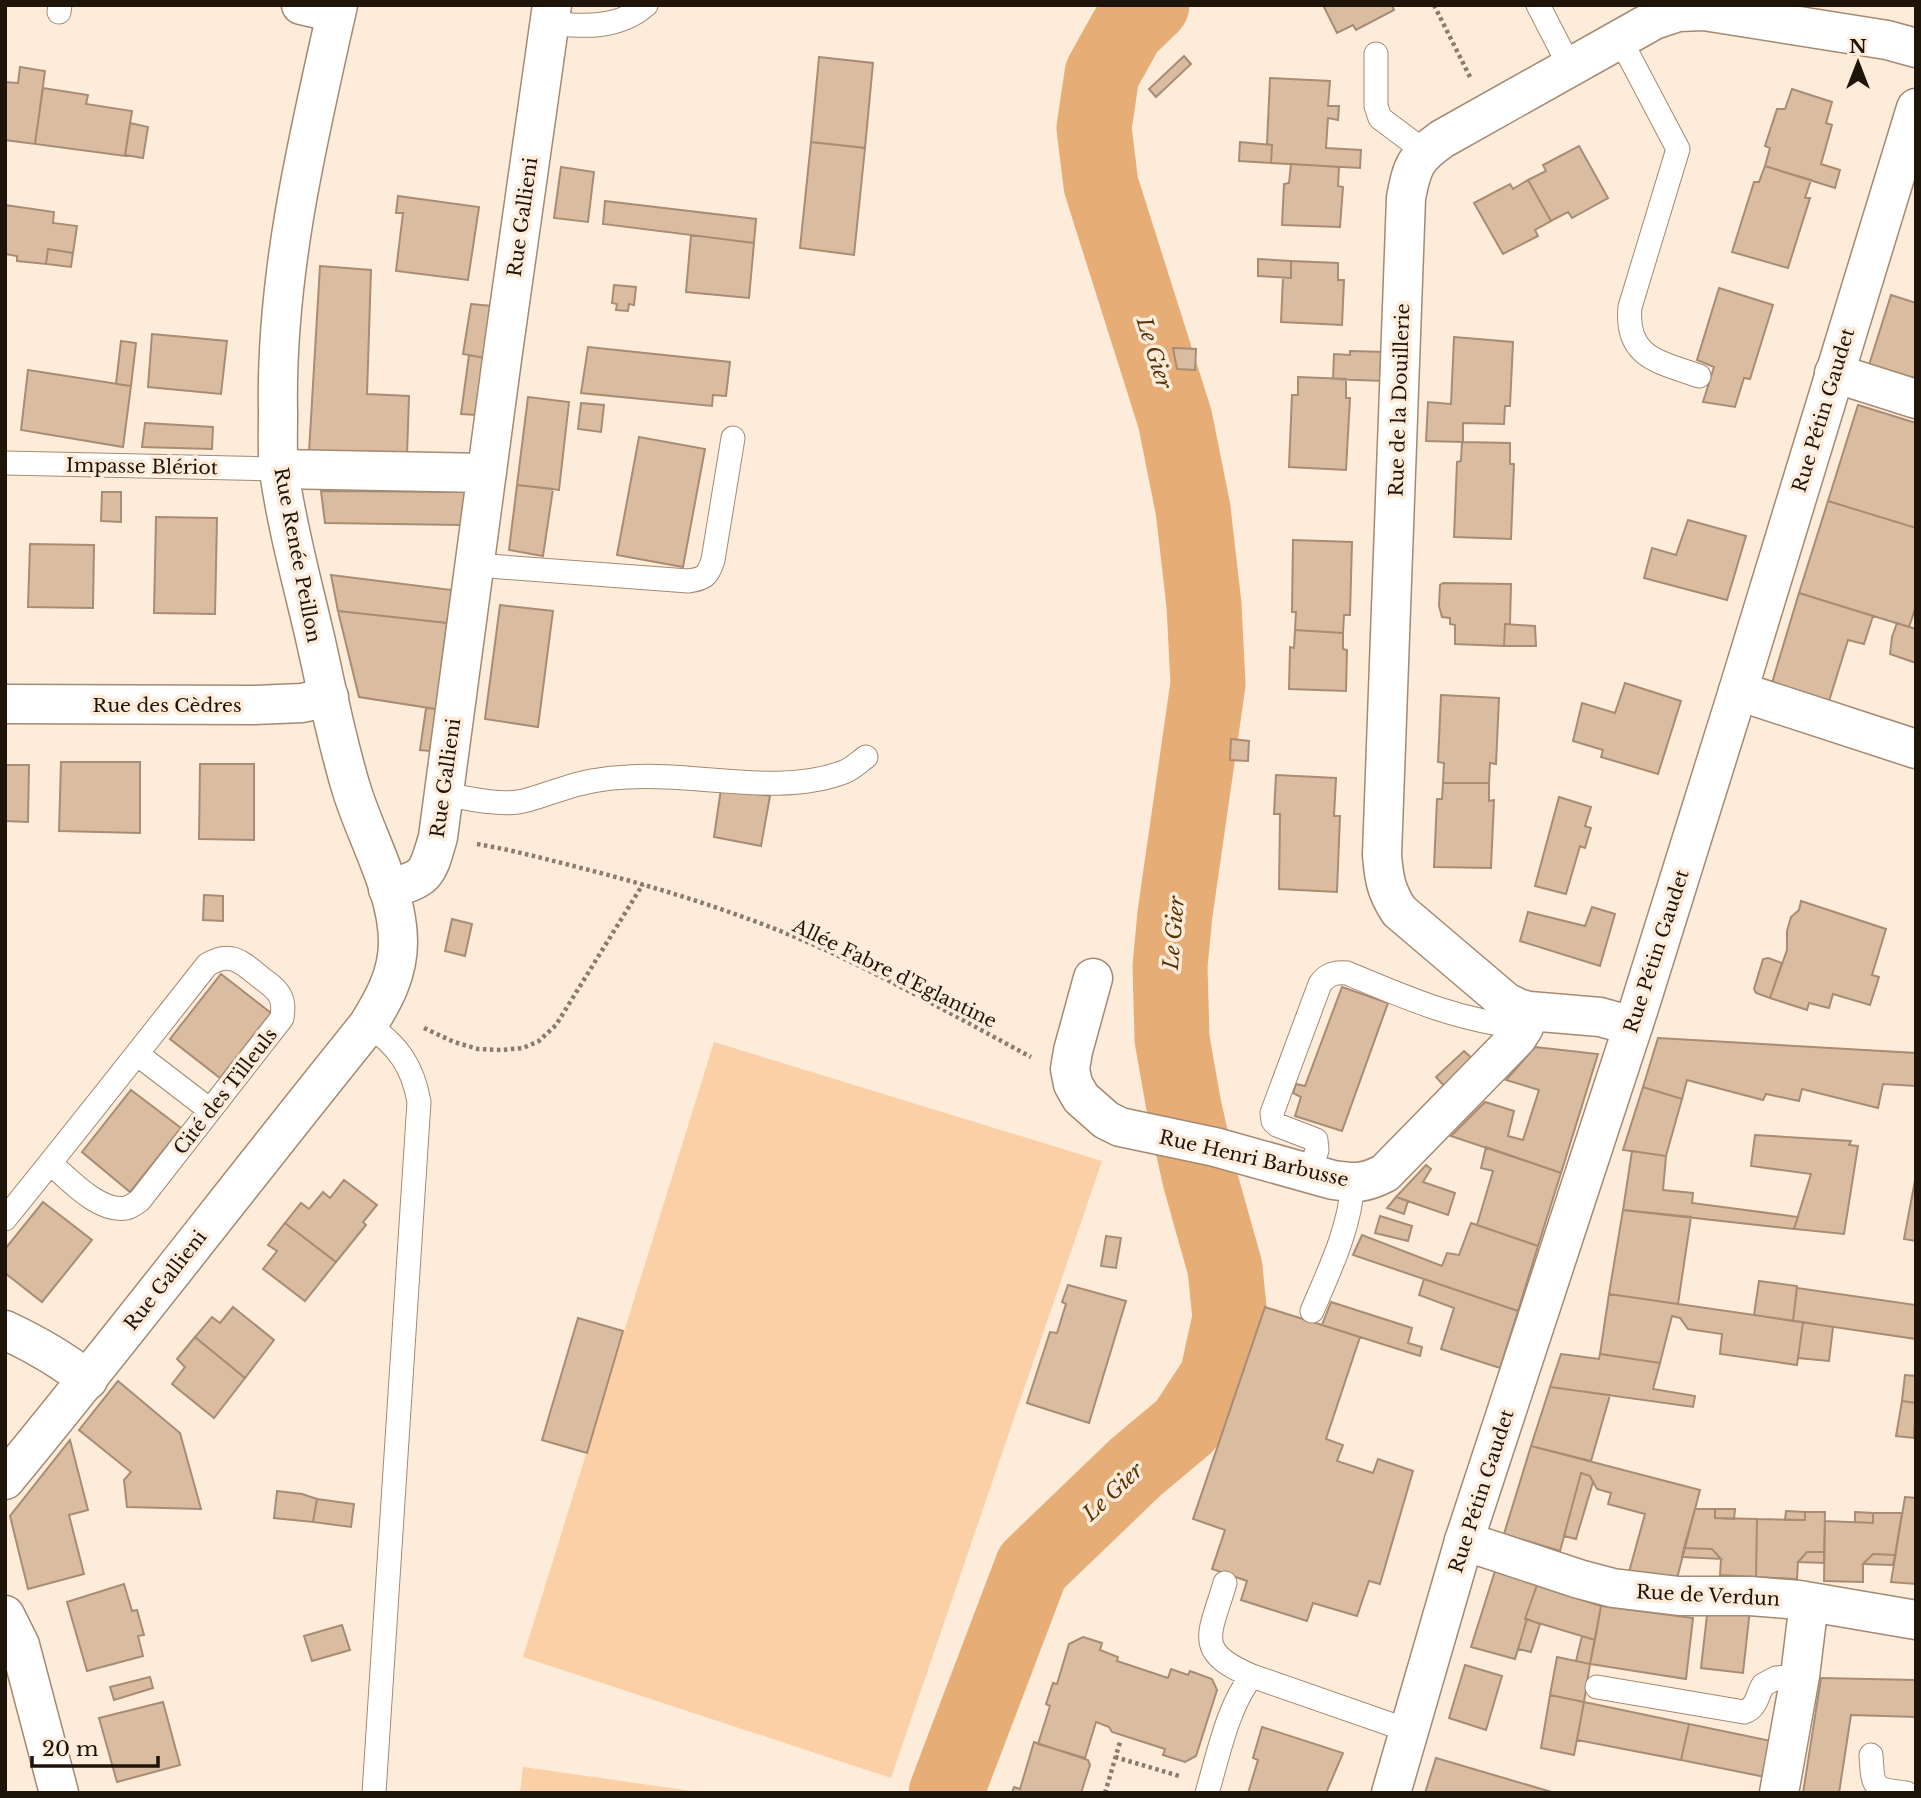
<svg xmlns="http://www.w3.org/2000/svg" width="1921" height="1798" font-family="'Libre Baskerville',serif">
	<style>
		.green { fill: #fcd0a6 }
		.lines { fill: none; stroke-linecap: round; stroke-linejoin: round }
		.river { stroke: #e6ad76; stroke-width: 75 }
		.building { fill: #dabca1; stroke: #a88c73; stroke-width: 2 }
		.lane-casing { stroke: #a58970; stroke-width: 25 }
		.street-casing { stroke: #a58970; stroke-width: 41 }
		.secondary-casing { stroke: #a58970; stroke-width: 41 }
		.path { stroke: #897b6e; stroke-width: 4.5; stroke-dasharray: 3.5 3.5; stroke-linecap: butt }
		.lane { stroke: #fff; stroke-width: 23 }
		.street { stroke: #fff; stroke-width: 38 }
		.secondary { stroke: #fff; stroke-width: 38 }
		.labels { text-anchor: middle; stroke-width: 7; stroke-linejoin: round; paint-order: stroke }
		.street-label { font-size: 19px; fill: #1f140a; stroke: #feecdb }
		.water-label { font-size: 21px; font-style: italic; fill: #583305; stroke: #feecdb }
	</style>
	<rect width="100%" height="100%" fill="#feecdb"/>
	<path class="green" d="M714,1042l388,119 -211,617 -368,-121z
		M523,1767h1l182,26h-186z"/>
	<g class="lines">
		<path class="river" d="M946,1793l86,-226 104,-100 49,-41 32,-49 13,-59 -5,-50 -25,-89 -16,-72 -12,-68 -2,-73 5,-52 33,-230 -4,-79 -11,-96 -18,-90 -74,-234 -7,-57 8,-54 25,-45 25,-24"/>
	</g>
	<path class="building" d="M1323,5h69l2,5 -38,20 -3,-5 -16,8z
		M1184,56l7,8 -35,33 -7,-8z
		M819,57l54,6 -8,85 -54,-6z
		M20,67l25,4 -10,73 -30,-4v-58l13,1z
		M1270,78l60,3 -2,25h11l-1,14 -10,-2 -2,30 35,2 -1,18 -89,-5 1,-18 -5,-1z
		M43,88l45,7 -2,9 46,7 -7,45 -90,-12z
		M1792,89l40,13 -6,21 6,2 -11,39 19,6 -5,18 -70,-22 5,-18 -5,-2 12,-37h8z
		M130,123l18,4 -5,31 -18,-3z
		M811,142l54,6 -11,107 -54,-7z
		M1240,142l32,3 -1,18 -32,-2z
		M1579,146l29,52 -36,20 -4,-6 -17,9 -23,-41 18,-9 -3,-6z
		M1291,164l48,3 -1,19 5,1 -3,40 -58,-2 2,-41 5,-1z
		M1765,166l46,14 -6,18h5l-22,70 -56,-16 22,-70h5z
		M561,167l33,5 -6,50 -34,-4z
		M1528,180l23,41 -16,9 3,6 -35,18 -29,-51 36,-19 3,5z
		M398,196l81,11 -11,73 -72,-9 7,-58h-7z
		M605,201l151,18 -2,24 -151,-19z
		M5,205l49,7 -1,11 24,3 -4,27 -25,-4 -2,15 -29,-3v-5l-12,-2z
		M691,235l63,8 -5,55 -63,-6z
		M48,249l25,4 -2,14 -25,-3z
		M1258,259l33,2v17l-33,-2z
		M1291,261l47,2v17h6l-2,45 -61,-3 2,-44h8z
		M320,266l51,4 -4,124 42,2 -2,59 -98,-3z
		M614,285l22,2 -2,18 -5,-1 -1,7 -12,-1 1,-6 -5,-1z
		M1719,288l54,17 -23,74 -6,-1 -9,29 -32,-5 11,-35 -17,-7z
		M1891,295l25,8v76l-47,-14z
		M471,304l21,2 -7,52 -22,-4z
		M152,334l75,7 -6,53 -73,-7z
		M1454,337l59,5 -3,64h-5l-1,18 -41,-1v19l-37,-1 2,-39 23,2z
		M121,341l15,2 -5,43 -15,-2z
		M588,347l142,15 -4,34 -13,-1 -1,11 -131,-13z
		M1173,348l23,1 -1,21 -18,-1z
		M1350,351l34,1 -1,29 -50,-2 1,-25 16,1z
		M469,355l16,3 -9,57 -15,-1z
		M28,370l103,16 -8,61 -102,-17z
		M1298,377l48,2v19h4l-4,72 -57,-3 3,-72h6z
		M528,397l41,5 -10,88 -42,-5z
		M581,403l23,2 -3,27 -23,-3z
		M1858,405l58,18v105l-88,-27z
		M145,423l68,4 -1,22 -70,-2z
		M639,437l66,12 -22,118 -66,-12z
		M1462,442l48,1v21h4l-3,75 -57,-2 3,-75 4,-1z
		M517,485l36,4 -10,67 -34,-6z
		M321,491l145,1 -5,33 -136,-2z
		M102,492h19v30l-20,-1z
		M1828,501l88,27v78l-7,21 -110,-34z
		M156,517l61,1 -2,96 -61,-1z
		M1688,520l58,16 -19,64 -83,-22 8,-30 24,7z
		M1293,540l59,2 -2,73h-6l-1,18 -48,-3 1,-18h-4z
		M30,544l64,1 -1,63 -65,-1z
		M331,575l121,15 -5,33 -109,-12z
		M1443,583l68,1 -1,40h-5l-1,22 -49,-2v-19l-5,-1v-6l-8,-1 -3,-11 1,-21z
		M1799,593l74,23 -9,28 -16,-4 -19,61 -57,-18z
		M500,605l53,6 -15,116 -53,-8z
		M338,611l109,12 -11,86 -77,-12z
		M1897,623l19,6v34l-26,-9 2,-17z
		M1505,624l30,2 1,20h-32z
		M1295,630l48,3v16l4,1 -1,41 -57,-2 1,-42 4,1z
		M1625,683l56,18 -23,73 -57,-17 2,-7 -30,-9 9,-38 33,10z
		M1441,695l58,3 -3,66 -6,-1 -1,20h-46l1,-20 -6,-1z
		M426,708l10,1 -6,42 -10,-1z
		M1231,739l18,2 -1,20 -18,-1z
		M61,762h79v71l-81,-2z
		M200,764h54v76l-55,-1z
		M5,765h24l-1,57 -23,-1z
		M1276,775l60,3 -2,38h6l-3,76 -58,-3 1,-75h-6z
		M1443,783h46v18l5,-1 -3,68 -57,-1 3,-68h5z
		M721,789l49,7 -9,50 -47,-9z
		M1559,797l32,10 -6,19 6,2 -6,20 -5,-2 -14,48 -31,-8z
		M204,895l19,1v25l-20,-1z
		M1801,901l85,28 -14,46 7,2 -9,28 -37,-11 -4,14 -20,-5 -2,7 -37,-12 17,-48v-19l4,-14 8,-7z
		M1592,907l23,7 -15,52 -80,-25 8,-29 57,14z
		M452,919l20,5 -7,32 -20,-5z
		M1768,958l14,5 -12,35 -14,-5 -2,-4 9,-30z
		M221,974l50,39 -51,65 -50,-39z
		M1342,987l46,16 -46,128 -47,-15 6,-19 -8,-4 3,-9 9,2z
		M1658,1038l258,15v33l-33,-2 -5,24 -76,-19 -3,12 -33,-7 -3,6 -76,-20 -5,19 -39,-12z
		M1535,1047l63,7 -37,119 -110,-37 34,-34 29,9 -6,25 15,4 16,-50 -33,-10z
		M1464,1051l11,10 -28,28 -11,-12z
		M1643,1087l39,12 -16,57 -43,-6z
		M131,1090l50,38 -51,64 -48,-40z
		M1755,1135l96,6 -2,4 9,1 -14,88 -50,-5 17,-55 -60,-8z
		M1486,1147l75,26 -23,73 -61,-21 16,-54 -12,-3z
		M1632,1151l34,5 -3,34 30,3 -1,10 106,14 -4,12 -171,-19z
		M1426,1165l5,4 -8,13 32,11 -7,22 -52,-18z
		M1916,1175v66l-12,-2z
		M344,1180l33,25 -14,17 3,3 -30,37 -51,-39 16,-20 8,6 14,-17 7,6z
		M1396,1197l12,4 -4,13 -17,-6z
		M43,1202l49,38 -50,62 -37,-29v-24z
		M1623,1210l68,7 -13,87 -69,-10z
		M1380,1216l32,10 -4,15 -33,-8z
		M285,1223l51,39 -31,39 -42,-32 14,-18 -9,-6z
		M1471,1223l67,23 -20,65 -165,-56 9,-20 80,31 5,-13 12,2z
		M1106,1236l15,2 -5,30 -15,-2z
		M1424,1279l94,32 -18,57 -59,-19 13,-41 -35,-13z
		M1759,1281l38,5 -4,35 -39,-6z
		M1068,1285l58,16 -37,122 -62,-20 23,-71 7,1 9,-29 -4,-2z
		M1797,1288l119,17v34l-123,-18z
		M1609,1294l194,28 -6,43 -77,-11 2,-20 -34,-5 -8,-11 -8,-2 -12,47 -60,-9z
		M1331,1302l81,26 -4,15 14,4 -2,9 -98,-31z
		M233,1307l41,33 -29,38 -50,-41 17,-20 8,6z
		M1265,1307l95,30 -34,102 17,6 -6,16 36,12 5,-14 35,12 -33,113 -11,-3 -12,35 -44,-13 -6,18 -66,-21 6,-19 -35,-12 13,-39 -32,-11z
		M578,1318l45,13 -36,122 -45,-13z
		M1803,1322l30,5 -4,34 -31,-3z
		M195,1337l50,41 -31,40 -42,-34 13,-17 -8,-8z
		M1561,1354l38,5 1,-5 60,9 -7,26 42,7 -2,11 -143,-20z
		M1905,1375l11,1v27l-14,-2z
		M118,1381l62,52 21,76 -74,-2 -3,-27 7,-8 -52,-42z
		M1550,1387l60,8 -19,66 -60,-15z
		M1902,1401l14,2 -2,35 -18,-2z
		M70,1440l18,70 -19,5 15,59 -56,15 -18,-73z
		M1531,1446l169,44 -24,92 -47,-10 16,-58 -37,-10 3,-11 -14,-4 -7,-13 -9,-3 -21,78 -56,-17z
		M1581,1473l9,3 3,6 -17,57 -12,-3z
		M277,1491l25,3 15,5 -4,23 -39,-4z
		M1905,1497l11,1v86l-25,-2z
		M317,1499l37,5 -3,23 -38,-5z
		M1695,1509h20v9l42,1 -1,58 -36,-2 1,-16 -9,-10 -28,-1z
		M1715,1509h20l-1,10 -19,-1z
		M1786,1511l19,1v8h-20z
		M1805,1512h20l-1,40h-17l-9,10 -1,17 -41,-2 1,-58 48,1z
		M1855,1512l18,1v10l-18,-1z
		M1873,1513h29l-7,42 -22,-1 -10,10v18l-39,-1 1,-60 48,2z
		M1684,1548l28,1 9,10 -39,-2z
		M1807,1552h17v11l-26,-1z
		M1873,1554l22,1 -2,10 -30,-1z
		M1495,1571l42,14 -12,34h2l-12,40 -44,-12z
		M124,1584l8,27 5,-1 7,25 -6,1 5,20 -56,15 -20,-69z
		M1537,1585l64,21 -6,34 -70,-21z
		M1601,1606l92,12 -7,61 -96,-15z
		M1708,1606l42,3 -7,64 -42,-5z
		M1527,1619l13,5 -9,28 -13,-3z
		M342,1625l8,25 -38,11 -8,-25z
		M1582,1636l13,4 -5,24 -14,-3z
		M1083,1637l19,6 -2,7 18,7 -1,4 51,17 3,-9 17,6 2,-4 22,8 5,11 -21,66 -11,6 -22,-7 2,-6 -53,-17 -3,-5 -13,-5 -11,36 -47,-14 12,-38 -4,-2 7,-21 4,1 12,-40z
		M1557,1657l33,7 -6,38 -34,-7z
		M1465,1665l37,11 -16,54 -37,-12z
		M150,1677l3,11 -39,12 -4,-13z
		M1821,1678l95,2v37l-65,-2 -12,78h-36z
		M1550,1695l34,7 -10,53 -33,-7z
		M163,1702l17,63 -63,17 -18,-64z
		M1584,1702l105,22 -8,36 -104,-20z
		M1689,1724l82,17 -6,36 -84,-17z
		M1262,1727l81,26 -17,40h-78l10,-33 -5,-2z
		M1034,1742l54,18 2,5 -9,28h-69l2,-6 6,2z
		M1436,1758l119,35h-130z"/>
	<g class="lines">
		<defs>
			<path id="lane" d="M1538,5l32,62
				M59,12l1,-7
				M550,23c33,4 69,6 96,-18
				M1620,39l58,110 -48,158c-5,51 30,55 69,69
				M1376,54v52l4,12 44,33
				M5,463l274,6
				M475,565l213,16c16,-2 20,-5 25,-21l20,-122
				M444,794c24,4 50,11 74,8 14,-2 27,-8 41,-12 22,-8 44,-12 68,-13 69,-5 151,20 217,-5 8,-3 15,-10 22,-15
				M368,1025c30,20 45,42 51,77l-45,691
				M137,1054l73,56
				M1310,1173l7,-23 -1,-10 -39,-15 -4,-4 -1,-8 48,-129c7,-10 15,-12 27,-11 57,24 114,49 177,54
				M5,1219c68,-84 135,-169 202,-254 23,-15 35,-3 53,12 7,5 16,11 20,19 4,7 3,14 2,22l-142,182c-4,3 -9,7 -14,8 -27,5 -57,-29 -76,-45
				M1312,1311c18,-42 38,-83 41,-129
				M1225,1583c-15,52 -32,68 27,93
				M1597,1687l147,25c13,-4 13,-17 19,-27l13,-7 24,-2
				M1871,1755c2,33 1,34 35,38
				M1207,1793c11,-37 21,-88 45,-117l158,55"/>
			<path id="street" d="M1834,373l82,26
				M279,469l208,4
				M1738,691l178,58
				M5,704l249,1 48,-2 27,-6
				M388,889c39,-11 39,-13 50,-52l64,-478 50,-354
				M1093,978l-20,73 -3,18 3,15 8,14 25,22 14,7 95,20 118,33c23,3 31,4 52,-7l132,-135 7,-11 5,-16
				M1633,1026l-33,-9 -71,-6 -11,-3 -12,-6 -107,-91c-13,-20 -15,-32 -17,-56l24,-657c6,-32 9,-40 36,-59l212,-119 24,-8 26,-1 183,29 29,8
				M5,1330c30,14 58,30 83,50
				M1464,1541l115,38 34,9 66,8h71l49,4 117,20
				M1779,1793l21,-117 9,-74"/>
			<path id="secondary" d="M301,5l35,8
				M5,1480c123,-149 241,-304 363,-455 16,-26 30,-51 30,-83 0,-51 -31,-103 -46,-151 -15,-48 -25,-100 -36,-149 -13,-57 -29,-114 -37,-171 -2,-19 -1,-39 -1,-58 -3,-138 30,-274 60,-408
				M5,1615l15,30 39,148
				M1391,1793l73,-252 175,-533 99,-317 178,-583"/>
		</defs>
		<use href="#lane" class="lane-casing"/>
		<use href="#street" class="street-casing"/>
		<use href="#secondary" class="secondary-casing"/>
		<path class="path" d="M1434,5l36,72
			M477,844c35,6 69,15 104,24 84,21 168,48 247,83 69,32 136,70 203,106
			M424,1028l30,14 24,7 23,1 22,-2 16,-7 17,-16 87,-141
			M1115,1757l64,19
			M1105,1793l15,-51"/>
		<use href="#lane" class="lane"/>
		<use href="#street" class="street"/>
		<use href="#secondary" class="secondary"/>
	</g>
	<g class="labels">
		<g class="street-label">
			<text transform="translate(522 217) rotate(-82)" y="7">Rue Gallieni</text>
			<text transform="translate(1399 400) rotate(-88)" y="7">Rue de la Douillerie</text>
			<text transform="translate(1823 410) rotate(-73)" y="7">Rue Pétin Gaudet</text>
			<text transform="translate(142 466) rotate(1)" y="7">Impasse Blériot</text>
			<text transform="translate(298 555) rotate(79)" y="7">Rue Renée Peillon</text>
			<text x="167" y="712">Rue des Cèdres</text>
			<text transform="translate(445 778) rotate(-82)" y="7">Rue Gallieni</text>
			<text transform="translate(1656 951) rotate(-72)" y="7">Rue Pétin Gaudet</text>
			<text transform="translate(895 973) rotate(26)" y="7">Allée Fabre d'Eglantine</text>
			<text transform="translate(225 1091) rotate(-52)" y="7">Cité des Tilleuls</text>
			<text transform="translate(1254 1158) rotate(13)" y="7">Rue Henri Barbusse</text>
			<text transform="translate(165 1280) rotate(-52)" y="7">Rue Gallieni</text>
			<text transform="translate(1481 1491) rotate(-72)" y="7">Rue Pétin Gaudet</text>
			<text transform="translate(1708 1595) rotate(3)" y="7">Rue de Verdun</text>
		</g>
		<g class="water-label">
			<text transform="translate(1154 353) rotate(73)" y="7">Le Gier</text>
			<text transform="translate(1174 933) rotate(-85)" y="7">Le Gier</text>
			<text transform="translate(1113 1492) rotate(-43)" y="7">Le Gier</text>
		</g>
	</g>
	<rect width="1921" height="1798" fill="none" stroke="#1f140a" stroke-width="14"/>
	<g transform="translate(1858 63)" stroke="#feecdb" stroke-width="5" paint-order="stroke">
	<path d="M0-5L12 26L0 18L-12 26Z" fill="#1f140a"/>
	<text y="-10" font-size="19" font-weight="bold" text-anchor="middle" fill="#1f140a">N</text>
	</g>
	<path d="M32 1756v10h126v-10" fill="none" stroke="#1f140a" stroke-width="3.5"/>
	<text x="42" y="1756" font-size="21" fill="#1f140a" stroke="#feecdb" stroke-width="5" paint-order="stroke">20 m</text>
</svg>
